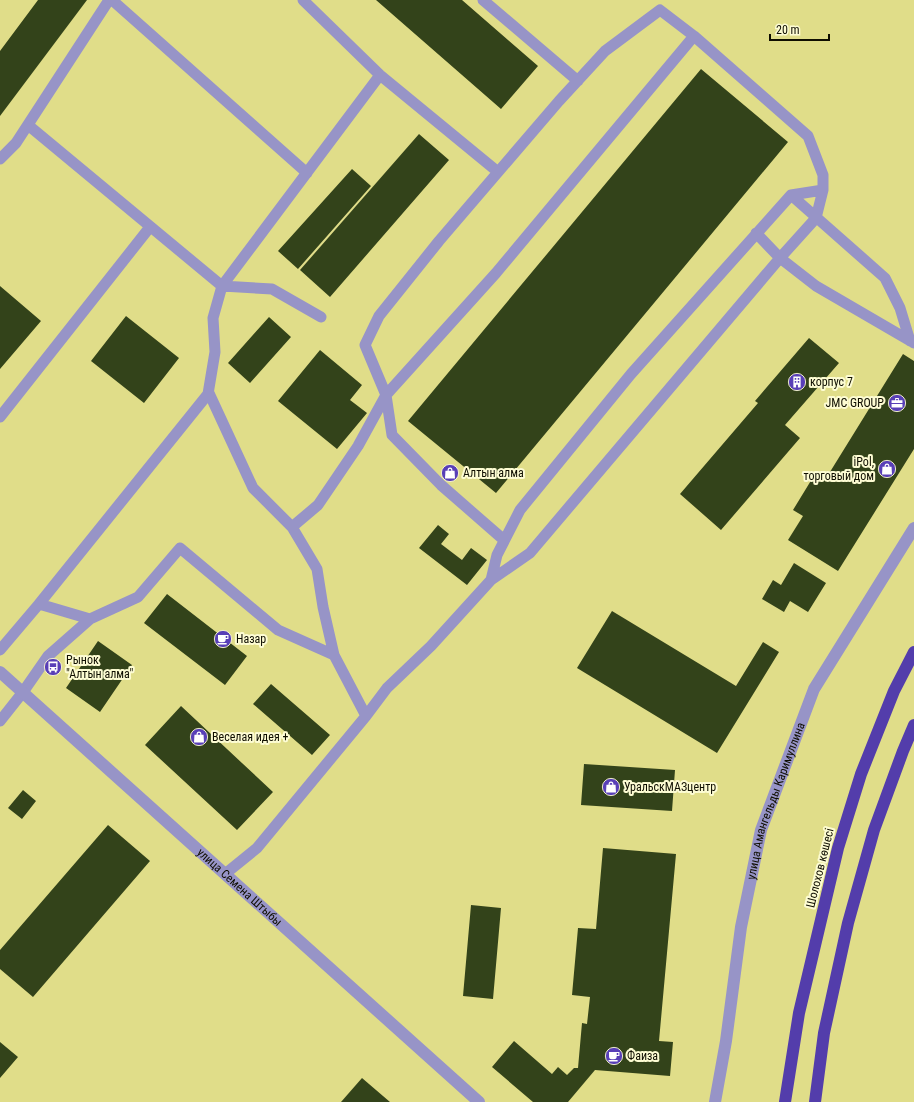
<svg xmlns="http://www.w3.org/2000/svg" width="914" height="1102" font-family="'Roboto Condensed',sans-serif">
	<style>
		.building { fill: #33431a }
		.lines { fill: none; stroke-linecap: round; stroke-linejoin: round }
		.lane { stroke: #9794c7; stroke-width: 11 }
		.street { stroke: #9794c7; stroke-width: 12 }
		.highway { stroke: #533dab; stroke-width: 12 }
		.labels { text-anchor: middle; stroke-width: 4; stroke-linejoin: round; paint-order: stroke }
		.poi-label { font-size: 12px; fill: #0f0e00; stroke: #fdfcd3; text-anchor: start }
		.street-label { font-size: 12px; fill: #0f0e00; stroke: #fdfcd3 }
	</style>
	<rect width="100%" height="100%" fill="#e0dd89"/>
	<path class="building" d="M38,0h49l-87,116v-65z
		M376,0h86l76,66 -37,43z
		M701,69l87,73 -292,351 -88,-72z
		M419,134l30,26 -119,137 -30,-27z
		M352,169l19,17 -73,83 -20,-18z
		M0,286l41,35 -41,48z
		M126,316l53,42 -35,45 -53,-42z
		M269,317l22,20 -41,46 -22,-20z
		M809,338l30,25 -54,62 15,13 -79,92 -41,-36 78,-91 -3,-2z
		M320,350l42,35 -12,15 17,13 -30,36 -59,-48z
		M903,354l11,7v88l-76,122 -50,-31 15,-24 -10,-6 22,-36 10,6z
		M438,525l11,9 -8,10 21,16 9,-12 16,12 -20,25 -48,-37z
		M794,563l32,20 -18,29 -18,-11 -6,11 -22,-13 11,-19 8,5z
		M167,594l80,62 -22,29 -81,-62z
		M612,611l124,75 27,-44 16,10 -62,101 -140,-85z
		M98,641l34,24 -32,47 -34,-24z
		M271,684l59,51 -18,20 -59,-51z
		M181,706l92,86 -36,38 -92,-85z
		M584,764l91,6 -3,41 -91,-6z
		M23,790l13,11 -14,18 -14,-11z
		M108,825l42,36 -117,136 -33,-28v-19z
		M603,848l73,6 -17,187 14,1 -3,34 -75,-6 -27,32h-35l-41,-35 22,-26 38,33 6,-7 9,8 7,-7h4l4,-45 5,1 3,-27 -18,-2 6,-67 18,1z
		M471,905l30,3 -8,91 -30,-3z
		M0,1042l18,15 -18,21z
		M362,1078l28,24h-49z"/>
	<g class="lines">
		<path class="lane" d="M112,0l195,173
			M303,0l77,75 118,97
			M483,0l95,81
			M28,125l194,161 50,3 49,28
			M0,159l16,-16 93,-143
			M791,195l94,83 15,30 10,33
			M756,233l24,25 36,28 98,57
			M209,393l44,95 39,39 25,42 6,38 11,48
			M0,417l150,-190
			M292,527l26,-22 40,-59 28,-51 110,-122 198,-237
			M491,580l6,-25 23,-45 111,-136 160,-179 32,-5
			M39,604l51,15
			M0,650l39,-46 169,-210 7,-42 -2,-34 9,-32 158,-211
			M0,721l23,-29 25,-36 42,-37 48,-22 42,-49 98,82 56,25 32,61 21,-28 44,-42 60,-66 39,-27 250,-295 36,-40 7,-28v-15l-15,-39 -114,-100 -34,-26 -55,41 -46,50 -120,140 -60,75 -14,29 21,50 6,40 49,50 63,55
			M225,874l32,-26 109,-132"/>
		<g class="street">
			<path id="s1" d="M0,672l479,430"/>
			<path id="s2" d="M715,1102l11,-61 15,-114 20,-97 53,-141 100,-161"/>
		</g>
		<path class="highway" d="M785,1102l14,-89 39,-165 23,-74 33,-83 20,-39
			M815,1102l9,-69 24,-110 26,-93 29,-79 11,-26"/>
	</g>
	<defs>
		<symbol id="building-disc" viewBox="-11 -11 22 22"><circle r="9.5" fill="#583fb7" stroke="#fdfcd3"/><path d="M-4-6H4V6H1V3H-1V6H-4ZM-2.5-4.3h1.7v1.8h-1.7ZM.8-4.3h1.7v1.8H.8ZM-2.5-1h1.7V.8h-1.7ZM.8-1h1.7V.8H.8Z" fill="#fff"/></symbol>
		<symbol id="office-disc" viewBox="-11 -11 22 22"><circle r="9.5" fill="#583fb7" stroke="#fdfcd3"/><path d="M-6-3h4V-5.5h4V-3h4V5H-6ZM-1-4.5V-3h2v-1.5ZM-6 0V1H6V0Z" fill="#fff"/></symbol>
		<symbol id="shop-disc" viewBox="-11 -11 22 22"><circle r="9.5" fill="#583fb7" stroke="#fdfcd3"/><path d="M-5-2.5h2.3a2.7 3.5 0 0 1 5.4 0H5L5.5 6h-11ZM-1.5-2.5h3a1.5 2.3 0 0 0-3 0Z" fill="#fff"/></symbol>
		<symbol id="cafe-disc" viewBox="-11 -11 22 22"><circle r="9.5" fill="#583fb7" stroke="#fdfcd3"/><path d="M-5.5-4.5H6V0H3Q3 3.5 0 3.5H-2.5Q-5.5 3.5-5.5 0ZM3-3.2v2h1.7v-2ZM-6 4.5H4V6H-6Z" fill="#fff"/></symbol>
		<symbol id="bus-disc" viewBox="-11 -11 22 22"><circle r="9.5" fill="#583fb7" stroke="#fdfcd3"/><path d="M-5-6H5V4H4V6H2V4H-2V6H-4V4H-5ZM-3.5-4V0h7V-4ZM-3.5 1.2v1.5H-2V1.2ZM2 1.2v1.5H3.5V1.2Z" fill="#fff"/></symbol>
	</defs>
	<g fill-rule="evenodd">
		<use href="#building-disc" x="787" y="372" width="20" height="20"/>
		<use href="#office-disc" x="887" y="393" width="20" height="20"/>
		<use href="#shop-disc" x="877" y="459" width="20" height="20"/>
		<use href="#shop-disc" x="440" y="463" width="20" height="20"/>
		<use href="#cafe-disc" x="213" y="629" width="20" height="20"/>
		<use href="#bus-disc" x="43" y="657" width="20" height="20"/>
		<use href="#shop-disc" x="189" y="727" width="20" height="20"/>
		<use href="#shop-disc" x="601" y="777" width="20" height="20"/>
		<use href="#cafe-disc" x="604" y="1046" width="20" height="20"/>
	</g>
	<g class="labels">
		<g class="poi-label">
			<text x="810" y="386">корпус 7</text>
			<text x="884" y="407" text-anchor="end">JMC GROUP</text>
			<text x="874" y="466" text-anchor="end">iPol,<tspan x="874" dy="14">торговый дом</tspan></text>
			<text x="463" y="477">Алтын алма</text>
			<text x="236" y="643">Назар</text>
			<text x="66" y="664">Рынок<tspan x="66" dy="14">"Алтын алма"</tspan></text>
			<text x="212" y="741">Веселая идея +</text>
			<text x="624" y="791">УральскМАЗцентр</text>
			<text x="627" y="1060">Фаиза</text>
		</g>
		<g class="street-label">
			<text dy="4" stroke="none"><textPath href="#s2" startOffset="308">улица Амангельды Каримуллина</textPath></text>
			<text transform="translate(820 868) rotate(-76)" y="4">Шолохов көшесі</text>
			<text dy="4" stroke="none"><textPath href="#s1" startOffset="322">улица Семена Штыбы</textPath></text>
		</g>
	</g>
	<path d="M770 34v6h59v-6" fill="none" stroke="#0f0e00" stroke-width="2"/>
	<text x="776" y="34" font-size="12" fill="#0f0e00" stroke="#fdfcd3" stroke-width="3" paint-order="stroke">20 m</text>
</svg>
